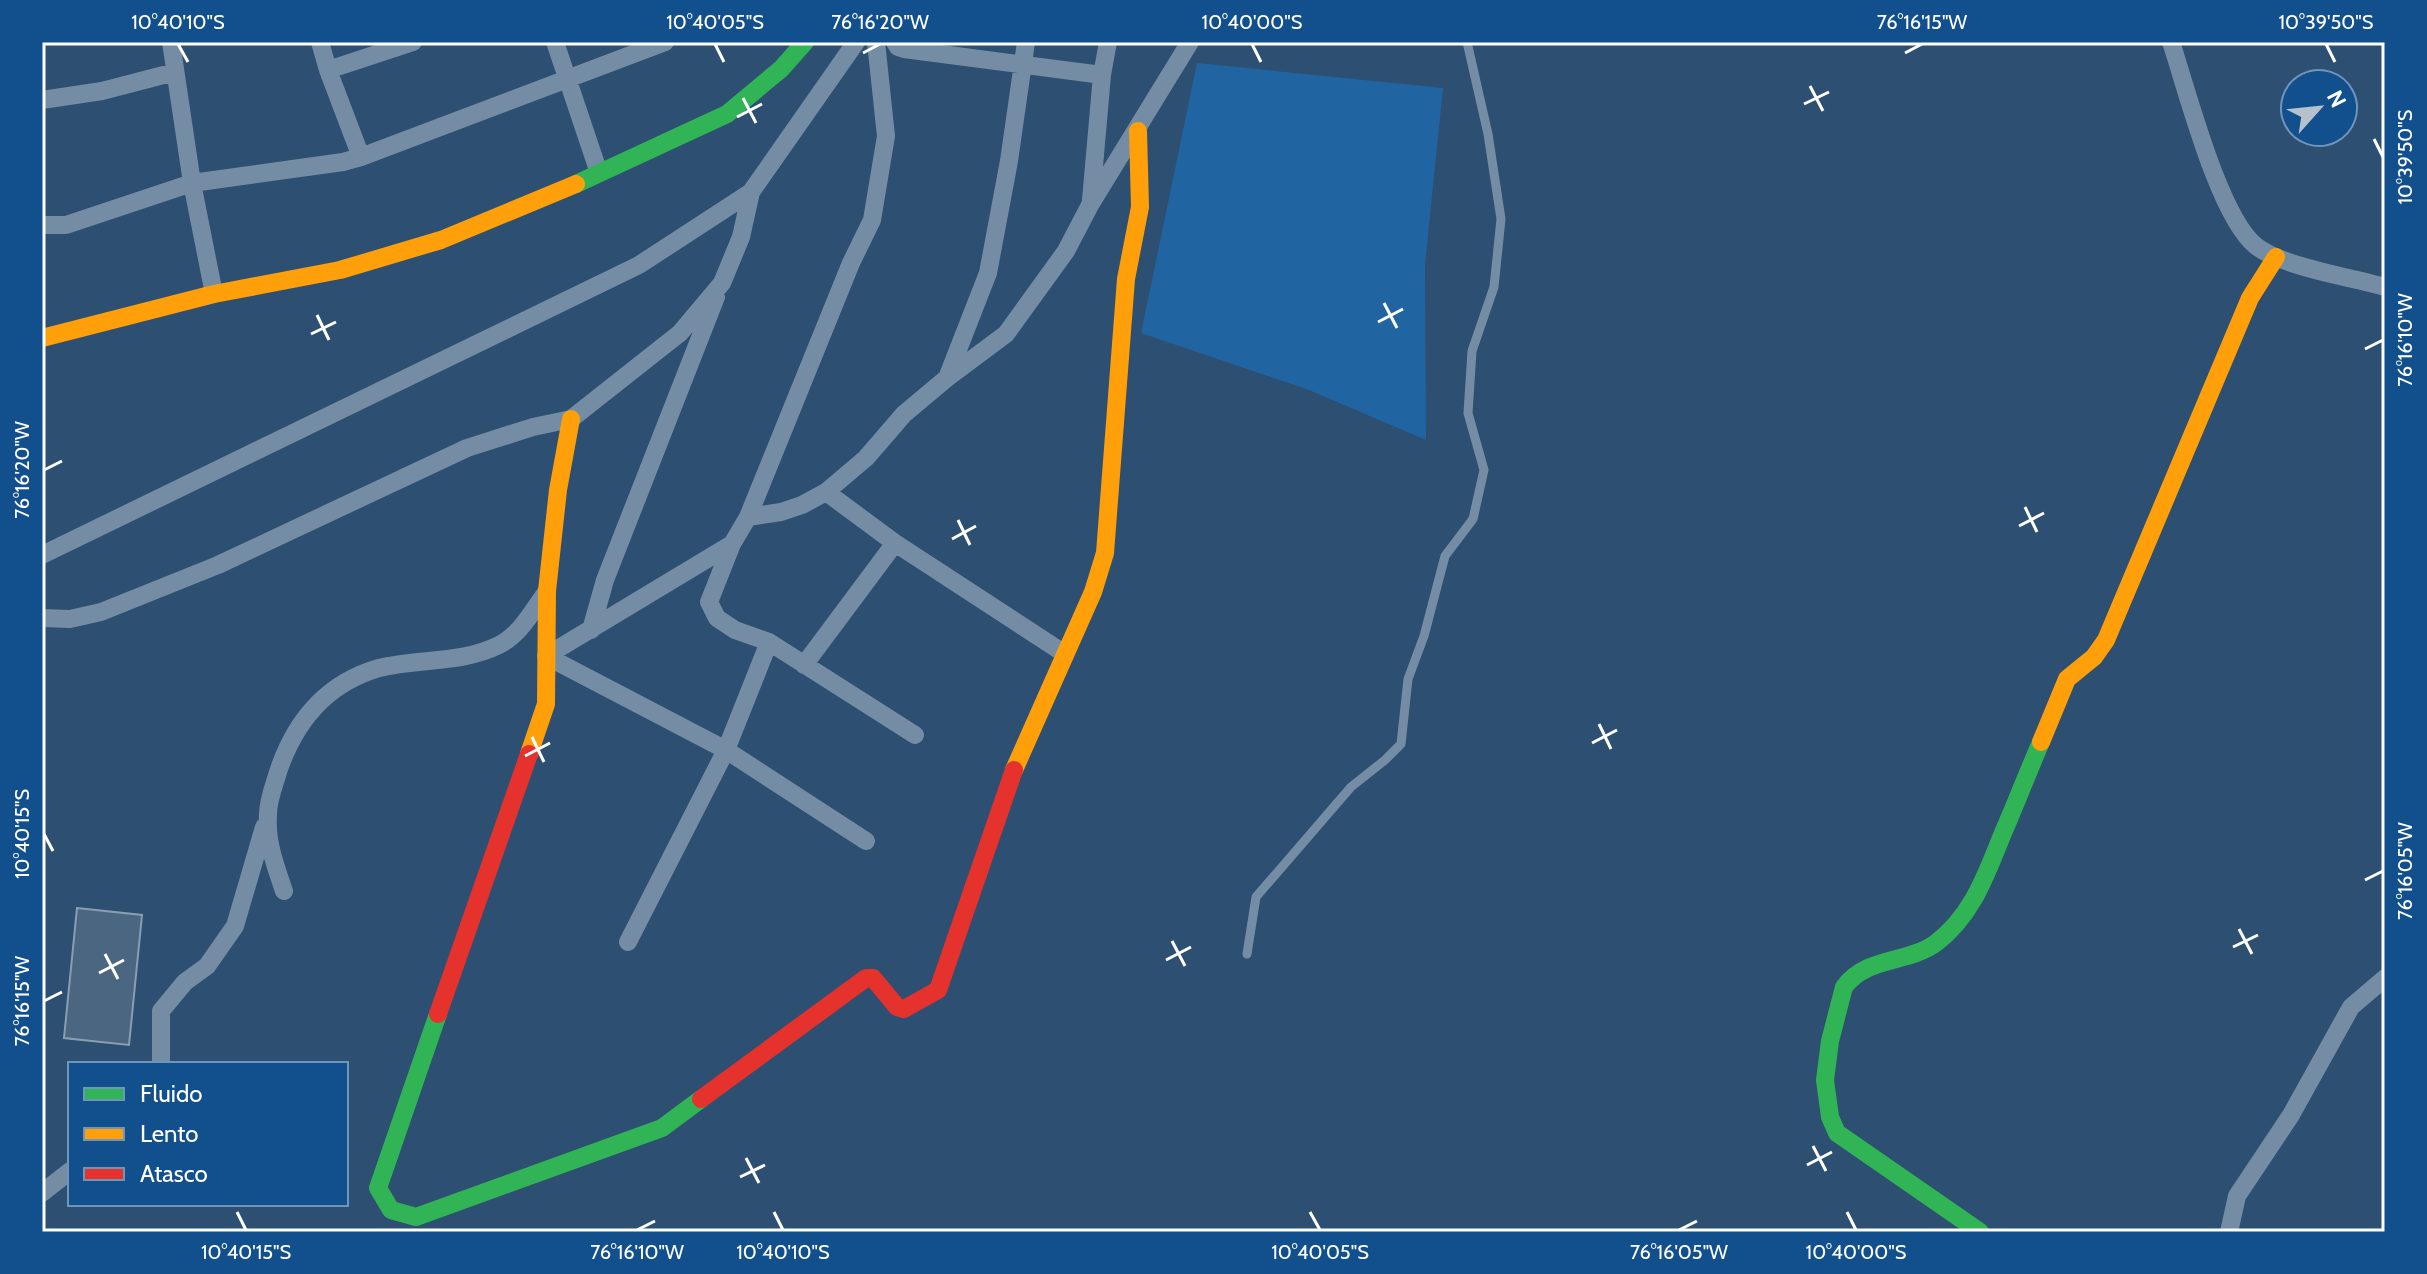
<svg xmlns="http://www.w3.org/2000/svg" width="2427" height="1274" font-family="Cabin,sans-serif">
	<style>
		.green { fill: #2164a2 }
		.building { fill: #4a6681; stroke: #899eb3; stroke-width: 2 }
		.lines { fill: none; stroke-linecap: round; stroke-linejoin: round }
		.lane { stroke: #748da5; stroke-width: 9 }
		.street { stroke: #748da5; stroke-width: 18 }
		.fast { stroke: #30b455; stroke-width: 18 }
		.slow { stroke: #ff9f0a; stroke-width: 18 }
		.jam { stroke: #e5322d; stroke-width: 18 }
		.ticks { fill: none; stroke: #fff; stroke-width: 3 }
		.neatline { fill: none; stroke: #fff; stroke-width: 3 }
		.ticks-label { font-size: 20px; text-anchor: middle; fill: #fff }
	</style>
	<rect width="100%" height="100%" fill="#2d4f71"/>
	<path class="green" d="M1197,63l246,25 -18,177 1,175 -117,-50 -168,-57z"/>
	<path class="building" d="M77,908l65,7 -13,130 -65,-7z"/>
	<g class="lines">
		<path class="lane" d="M1247,954l9,-57 95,-110 34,-27 16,-16 7,-65 16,-43 21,-80 28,-37 11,-49 -16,-57 4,-62 22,-64 7,-68 -13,-85 -21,-92"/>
		<path class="street" d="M171,42l21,141 22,111
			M320,42l8,28 33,87
			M555,42l44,131
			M895,42l3,5 6,2 198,26 6,-33
			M2171,42c16,48 48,175 85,204 27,21 94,31 129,41
			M328,70l85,-28
			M42,100l60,-9 73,-19
			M1091,200l11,-125
			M42,225h24l126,-42 151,-21 18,-5 304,-115
			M947,378l41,-105 21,-112 17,-119
			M826,492l69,51 170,111
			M748,517l33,-5 21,-7 24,-13 40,-34 38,-44 43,-36 59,-44 60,-83 24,-46 100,-163
			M732,544l-23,58 8,16 18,12 34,12 146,93
			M42,555l597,-290 112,-73 105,-150
			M42,618l28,1 31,-7 117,-47 249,-117 66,-21 38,-8 109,-86 42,-50 19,-46 10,-45
			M591,630l14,-50 111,-283
			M546,656l186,-112 16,-27 103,-254 21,-43 14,-84 -10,-94
			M546,656l180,94 140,91
			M804,665l91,-122
			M284,891c-9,-26 -18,-50 -16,-77 0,-14 6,-28 10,-42 17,-51 49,-89 101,-104 40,-10 82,-4 120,-23 21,-10 34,-35 48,-54
			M628,942l98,-192 43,-108
			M161,1064v-53l24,-29 22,-16 28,-40 29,-99
			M42,1193l28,-22
			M2229,1232l8,-36 54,-81 60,-108 34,-29"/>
		<path class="fast" d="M576,184l151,-70 54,-45 24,-27
			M438,1014l-60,174 13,22 25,7 246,-89 39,-29
			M1980,1232l-143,-99 -7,-16 -5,-37 5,-39 14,-54c23,-31 63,-23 92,-44 37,-28 50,-69 67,-110 13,-30 25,-61 38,-91"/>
		<path class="slow" d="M42,338l172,-44 126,-24 101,-30 135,-56
			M2041,742l26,-63 27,-22 12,-17 144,-342 26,-41
			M529,754l17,-50 1,-113 11,-101 13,-71
			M1014,770l79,-178 12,-39 21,-274 14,-72 -2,-76"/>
		<path class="jam" d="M438,1014l91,-260
			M701,1099l165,-121h7l24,29 7,2 34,-19 76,-220"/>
	</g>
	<path class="ticks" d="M178,44l10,18M715,44l9,18M1252,44l9,18M2326,44l9,18M863,53l17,-9M1905,53l17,-9M1810,86l13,25M743,98l13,25M1804,104l25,-12M737,117l25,-13M2374,139l9,18M1384,303l13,25M317,315l12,25M1378,322l25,-13M311,334l25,-12M2365,349l18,-9M44,470l18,-9M2025,507l12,25M958,520l12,25M2019,526l25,-13M952,539l24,-13M1599,724l12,25M532,737l12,25M1592,743l25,-13M525,756l25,-13M44,834l9,17M2365,880l18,-9M2239,929l13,25M1172,941l13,25M2233,947l25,-12M105,954l13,25M1166,960l25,-13M99,973l25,-13M44,1001l18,-9M1813,1146l13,25M746,1158l13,25M1807,1165l25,-13M740,1177l25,-12M237,1212l9,18M774,1212l9,18M1310,1212l10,18M1847,1212l9,18M637,1230l18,-9M1679,1230l18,-9"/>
	<rect width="2427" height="1274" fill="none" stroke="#114f8d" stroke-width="88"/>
	<rect x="68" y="1062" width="280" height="144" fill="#114f8d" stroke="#7095bb" stroke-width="2"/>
	<rect x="84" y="1088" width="40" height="12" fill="#30b455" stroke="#7095bb" stroke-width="2"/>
	<text x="140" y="1102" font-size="24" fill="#ffffff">Fluido</text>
	<rect x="84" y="1128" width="40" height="12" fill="#ff9f0a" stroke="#7095bb" stroke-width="2"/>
	<text x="140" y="1142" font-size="24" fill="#ffffff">Lento</text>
	<rect x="84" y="1168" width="40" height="12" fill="#e5322d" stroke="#7095bb" stroke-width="2"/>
	<text x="140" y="1182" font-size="24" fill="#ffffff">Atasco</text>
	<g transform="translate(2319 108) rotate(63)"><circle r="38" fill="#114f8d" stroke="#7095bb" stroke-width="2"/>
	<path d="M0-6L14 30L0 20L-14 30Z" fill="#b6c1cd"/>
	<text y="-12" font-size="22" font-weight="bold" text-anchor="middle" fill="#ffffff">N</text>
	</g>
	<rect x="44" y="44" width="2339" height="1186" class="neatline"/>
	<g class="ticks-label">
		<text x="178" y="29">10°40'10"S</text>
		<text x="715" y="29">10°40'05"S</text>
		<text x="880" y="29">76°16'20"W</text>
		<text x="1252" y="29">10°40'00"S</text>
		<text x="1922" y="29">76°16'15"W</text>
		<text x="2326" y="29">10°39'50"S</text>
		<text transform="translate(2405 157) rotate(-90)" y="7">10°39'50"S</text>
		<text transform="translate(2405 340) rotate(-90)" y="7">76°16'10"W</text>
		<text transform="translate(22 470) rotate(-90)" y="7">76°16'20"W</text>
		<text transform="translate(22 834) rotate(-90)" y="7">10°40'15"S</text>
		<text transform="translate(2405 871) rotate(-90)" y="7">76°16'05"W</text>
		<text transform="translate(22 1001) rotate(-90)" y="7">76°16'15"W</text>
		<text x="246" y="1259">10°40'15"S</text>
		<text x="637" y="1259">76°16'10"W</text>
		<text x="783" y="1259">10°40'10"S</text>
		<text x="1320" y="1259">10°40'05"S</text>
		<text x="1679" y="1259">76°16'05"W</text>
		<text x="1856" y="1259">10°40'00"S</text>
	</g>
</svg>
